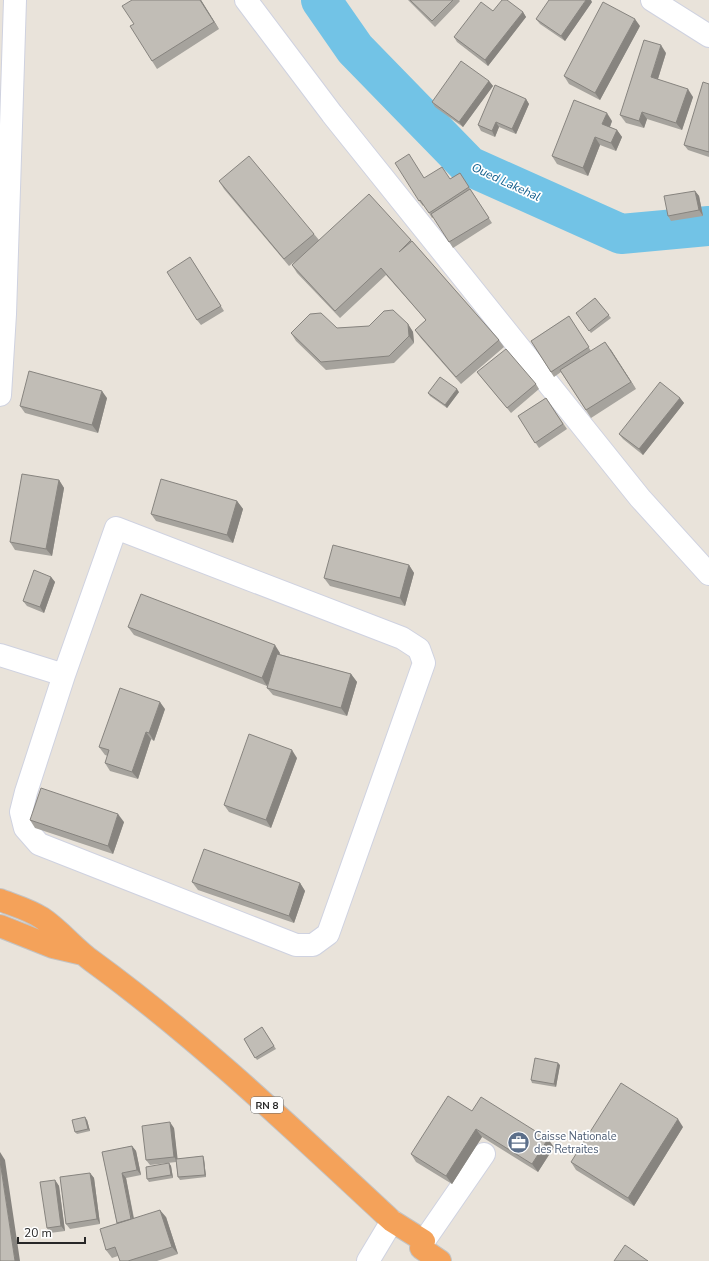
<svg xmlns="http://www.w3.org/2000/svg" width="709" height="1261" font-family="'Nunito Sans',sans-serif">
	<style>
		.lines { fill: none; stroke-linecap: round; stroke-linejoin: round }
		.river { stroke: #72c3e6; stroke-width: 40 }
		.minor-casing { stroke: #cfd2e0; stroke-width: 24 }
		.highway-casing { stroke: #c3c3c3; stroke-width: 24 }
		.minor { stroke: #fff; stroke-width: 22 }
		.highway { stroke: #f4a25a; stroke-width: 22 }
		.wall { fill: #a6a39d }
		.shaded-wall { fill: #87847f }
		.building { fill: #c1bdb6; stroke: #87847f }
		.labels { text-anchor: middle; stroke-width: 3.5; stroke-linejoin: round; paint-order: stroke }
		.shield { fill: #fff; stroke: #686868; stroke-width: 1 }
		.shield-label { font-size: 10px; font-weight: bold; fill: #272727 }
		.service-label { font-size: 11px; fill: #4e5e75; stroke: #fff; text-anchor: start }
		.water-label { font-size: 12px; font-style: italic; fill: #15608e; stroke: #fff }
	</style>
	<rect width="100%" height="100%" fill="#e9e3da"/>
	<g class="lines">
		<path class="river" d="M321,0l34,49 114,117 152,68 88,-8"/>
		<defs>
			<path id="minor" d="M246,0l86,114 308,384 69,76
				M652,0l57,36
				M0,395l5,-81 10,-314
				M116,528l286,110 17,11 5,14 -96,271 -15,11h-17l-257,-101 -14,-16 -4,-16 5,-20 38,-117z
				M0,655l64,20
				M424,1241l60,-87
				M368,1261l24,-40"/>
			<path id="highway" d="M0,900c13,5 30,10 42,18 18,12 32,30 50,43 107,78 203,170 300,260l32,20 -3,7 19,13
				M0,926l53,21 30,7"/>
		</defs>
		<use href="#minor" class="minor-casing"/>
		<use href="#highway" class="highway-casing"/>
		<use href="#minor" class="minor"/>
		<use href="#highway" class="highway"/>
	</g>
	<path class="wall" d="M132,0h69l18,29 -62,40 -5,-8 -18,-37z
		M408,0h51l1,1 -25,26z
		M592,2l-27,39 -25,-17 -4,-5z
		M493,11l30,1 3,5 -38,49 -31,-24 -3,-5z
		M640,26l-40,74 -31,-16 -5,-8z
		M666,53l-8,26 35,18 -11,33 -35,-11 -3,9 -18,-5 -6,-8z
		M489,81l4,5 -30,41 -28,-20 -3,-5z
		M709,84v73l-21,-7 -4,-5z
		M526,99l3,5 -13,30 -17,-7 -4,10 -14,-6 -3,-6z
		M612,121l-2,6 7,3 5,7 -6,14 -16,-6 -12,31 -31,-12 -5,-8z
		M460,173l32,50 -39,25 -19,-31 -2,1 -8,-13 -1,1 -4,-5 6,-23 25,1z
		M219,181l95,53 5,6h92l88,100 5,7 -43,37 -41,-47 -5,-7 11,-10 -40,-45 -46,43 -43,-45 -5,-8 5,-5 -8,6 -65,-77z
		M695,191l4,5 4,20 -32,5 -3,-5z
		M194,263l30,48 -23,14 -4,-5z
		M595,298l16,20 -20,15 -15,-20z
		M569,316l22,35 20,-1 25,39 -45,29 -30,-46 -7,5 -23,-36z
		M408,324l5,8 1,11 -20,20 -68,7 -30,-29 -5,-8 46,-5z
		M477,372l59,12 3,5 -28,24z
		M459,392l-12,16 -17,-12 -2,-3z
		M107,398l-9,35 -73,-20 -5,-7z
		M546,398l21,31 -28,19 -21,-32z
		M680,398l4,5 -41,52 -20,-16 -4,-5z
		M59,480l5,8 -12,68 -37,-6 -5,-8z
		M237,501l6,8 -10,34 -77,-22 -5,-7z
		M409,565l5,8 -9,33 -75,-20 -6,-8z
		M51,577l4,5 -11,31 -17,-7 -4,-5z
		M128,627l152,26 -1,1 72,20 6,8 -10,34 -74,-21 -6,-7 3,-9 -3,7 -133,-51z
		M165,709l-11,32 -3,-2 -13,40 -28,-8 -5,-8 3,-7 -3,-1 -6,-8z
		M297,758l-26,70 -42,-16 -5,-7z
		M30,820l94,2 -11,32 -78,-26z
		M192,882l108,1 5,8 -11,32 -96,-33z
		M262,1027l14,22 -19,11 -13,-21z
		M560,1065l-4,22 -24,-4 -1,-3z
		M472,1111l82,36 -16,25 -56,-35 -30,47 -36,-22 -5,-8z
		M87,1120l3,11 -13,3 -2,-2z
		M683,1127l-49,79 -58,-36 -5,-8z
		M174,1128l3,31 26,-3 1,3 2,18 -26,3 -2,-3 -2,-15 -26,3 -4,-5z
		M132,1146l4,5 5,24 -15,3 8,40 32,-1 12,37 -21,7h-37l-2,-5 -6,2 -6,-8 11,-26 -15,-72z
		M169,1163l2,3 2,12 -24,4 -2,-3z
		M90,1173l4,5 6,46 -30,5 -4,-5z
		M55,1180l4,6 6,45 -15,2 -3,-5z"/>
	<path class="shaded-wall" d="M200,0h1l18,29 -5,-7z
		M586,0h5l1,2 -27,39 -4,-5z
		M523,12l3,5 -38,49 -3,-6z
		M635,19l5,7 -40,74 -5,-7z
		M661,45l5,8 -10,32 -5,-8z
		M489,81l4,5 -30,41 -4,-5z
		M688,89l5,8 -11,33 -6,-7z
		M526,99l3,5 -13,30 -4,-5z
		M642,112l5,7 -3,9 -5,-7z
		M607,113l5,8 -4,11 -6,-8z
		M496,122l3,5 -4,10 -3,-6z
		M617,130l5,7 -6,14 -5,-8z
		M595,137l5,8 -12,31 -5,-8z
		M695,191l4,5 4,20 -4,-6z
		M408,324l5,8 1,11 -5,-7z
		M605,342l6,8 25,39 -5,-7z
		M457,389l2,3 -12,16 -2,-3z
		M102,391l5,7 -9,35 -6,-8z
		M680,398l4,5 -41,52 -4,-6z
		M59,480l5,8 -12,68 -6,-7z
		M237,501l6,8 -10,34 -6,-8z
		M409,565l5,8 -9,33 -5,-8z
		M51,577l4,5 -11,31 -4,-6z
		M275,645l5,8 -13,33 -5,-8z
		M351,674l6,8 -10,34 -6,-8z
		M160,702l5,7 -11,32 -5,-8z
		M146,732l5,7 -13,40 -6,-7z
		M292,750l5,8 -26,70 -5,-8z
		M118,814l6,8 -11,32 -5,-8z
		M300,883l5,8 -11,32 -5,-7z
		M558,1063l2,2 -4,22 -2,-3z
		M85,1117l2,3 3,11 -2,-2z
		M678,1119l5,8 -49,79 -6,-8z
		M170,1122l4,6 4,34 -4,-5z
		M476,1129l6,8 -30,47 -6,-8z
		M548,1139l6,8 -16,25 -6,-8z
		M132,1146l4,5 5,24 -4,-5z
		M0,1152l5,8 15,101h-5l-15,-100z
		M203,1156l1,3 2,18 -1,-2z
		M169,1163l2,3 2,12 -2,-3z
		M90,1173l4,5 6,46 -3,-5z
		M122,1173l4,5 9,48 -3,-6z
		M55,1180l4,6 6,45 -4,-5z
		M160,1210l6,7 12,37 -6,-7z"/>
	<path class="building" d="M132,0h68l14,22 -62,39 -22,-35 4,-2 -12,-18z
		M410,0h43l-21,21z
		M502,0h5l16,12 -38,48 -31,-23 27,-35 12,9z
		M549,0h37l-25,36 -25,-17z
		M603,2l32,17 -40,74 -31,-17z
		M644,40l17,5 -10,32 37,12 -12,34 -34,-11 -3,9 -19,-6z
		M461,61l28,20 -30,41 -27,-20z
		M703,82l6,2v68l-25,-7z
		M495,85l31,14 -14,30 -16,-7 -4,9 -14,-6z
		M574,100l33,13 -5,11 15,6 -6,13 -16,-6 -12,31 -31,-12z
		M409,154l15,24 18,-11 8,12 10,-6 9,14 -40,26 -9,-13 -1,1 -24,-38z
		M249,156l65,78 -30,25 -65,-78z
		M470,189l19,29 -40,24 -18,-28z
		M695,191l4,19 -31,6 -4,-20z
		M369,194l42,46 -12,12 13,-11 87,99 -43,37 -41,-47 11,-10 -45,-52 -46,43 -43,-46z
		M190,257l31,49 -24,14 -30,-48z
		M595,298l14,17 -20,16 -13,-18z
		M393,310l15,14 1,12 -20,20 -68,6 -30,-29 19,-19 11,-1 16,15 32,-2 15,-15z
		M569,316l20,31 -38,25 -20,-31z
		M605,342l26,40 -45,28 -26,-40z
		M506,349l30,35 -29,24 -30,-36z
		M29,371l73,20 -10,34 -72,-19z
		M440,377l17,12 -12,16 -17,-12z
		M660,382l20,16 -41,51 -20,-15z
		M546,398l17,26 -28,19 -17,-27z
		M22,474l37,6 -13,69 -36,-7z
		M161,479l76,22 -10,34 -76,-21z
		M333,545l76,20 -9,33 -76,-20z
		M34,570l17,7 -11,30 -17,-6z
		M141,594l134,51 -13,33 -134,-51z
		M277,654l74,20 -10,34 -74,-20z
		M120,688l40,14 -11,31 -3,-1 -14,40 -27,-9 4,-13 -10,-3z
		M249,734l43,16 -26,70 -42,-15z
		M41,788l77,26 -10,32 -78,-26z
		M204,849l96,34 -11,33 -97,-34z
		M262,1027l12,19 -19,12 -11,-19z
		M535,1058l23,5 -4,21 -23,-4z
		M621,1083l57,36 -50,79 -57,-36z
		M448,1096l24,15 9,-14 67,42 -16,25 -56,-35 -30,47 -35,-22z
		M85,1117l3,12 -13,3 -3,-12z
		M170,1122l4,35 -28,3 -4,-34z
		M132,1146l5,24 -15,3 9,46 -14,4 -15,-71z
		M203,1156l2,19 -27,2 -2,-18z
		M0,1161l15,100h-15z
		M169,1163l2,12 -24,4 -1,-12z
		M90,1173l7,46 -31,5 -6,-47z
		M55,1180l6,46 -14,2 -7,-46z
		M160,1210l12,37 -44,14h-8l-5,-14 -9,3 -6,-21z
		M625,1245l23,16h-34z"/>
	<defs>
		<symbol id="office-disc" viewBox="-11 -11 22 22"><circle r="9.5" fill="#5c6f8a" stroke="#fff"/><path d="M-6-3h4V-5.5h4V-3h4V5H-6ZM-1-4.5V-3h2v-1.5ZM-6 0V1H6V0Z" fill="#fff"/></symbol>
	</defs>
	<g fill-rule="evenodd">
		<use href="#office-disc" x="506" y="1130" width="25" height="25"/>
	</g>
	<g class="labels">
		<rect class="shield" x="251" y="1097" width="32" height="16" rx="3"/>
		<g class="shield-label">
			<text x="267" y="1109">RN 8</text>
		</g>
		<g class="service-label">
			<text x="534" y="1140">Caisse Nationale<tspan x="534" dy="13">des Retraites</tspan></text>
		</g>
		<g class="water-label">
			<text transform="translate(506 182) rotate(25)" y="4">Oued Lakehal</text>
		</g>
	</g>
	<path d="M18 1237v6h67v-6" fill="none" stroke="#272727" stroke-width="2"/>
	<text x="24" y="1237" font-size="12" fill="#272727" stroke="#ffffff" stroke-width="3" paint-order="stroke">20 m</text>
</svg>
